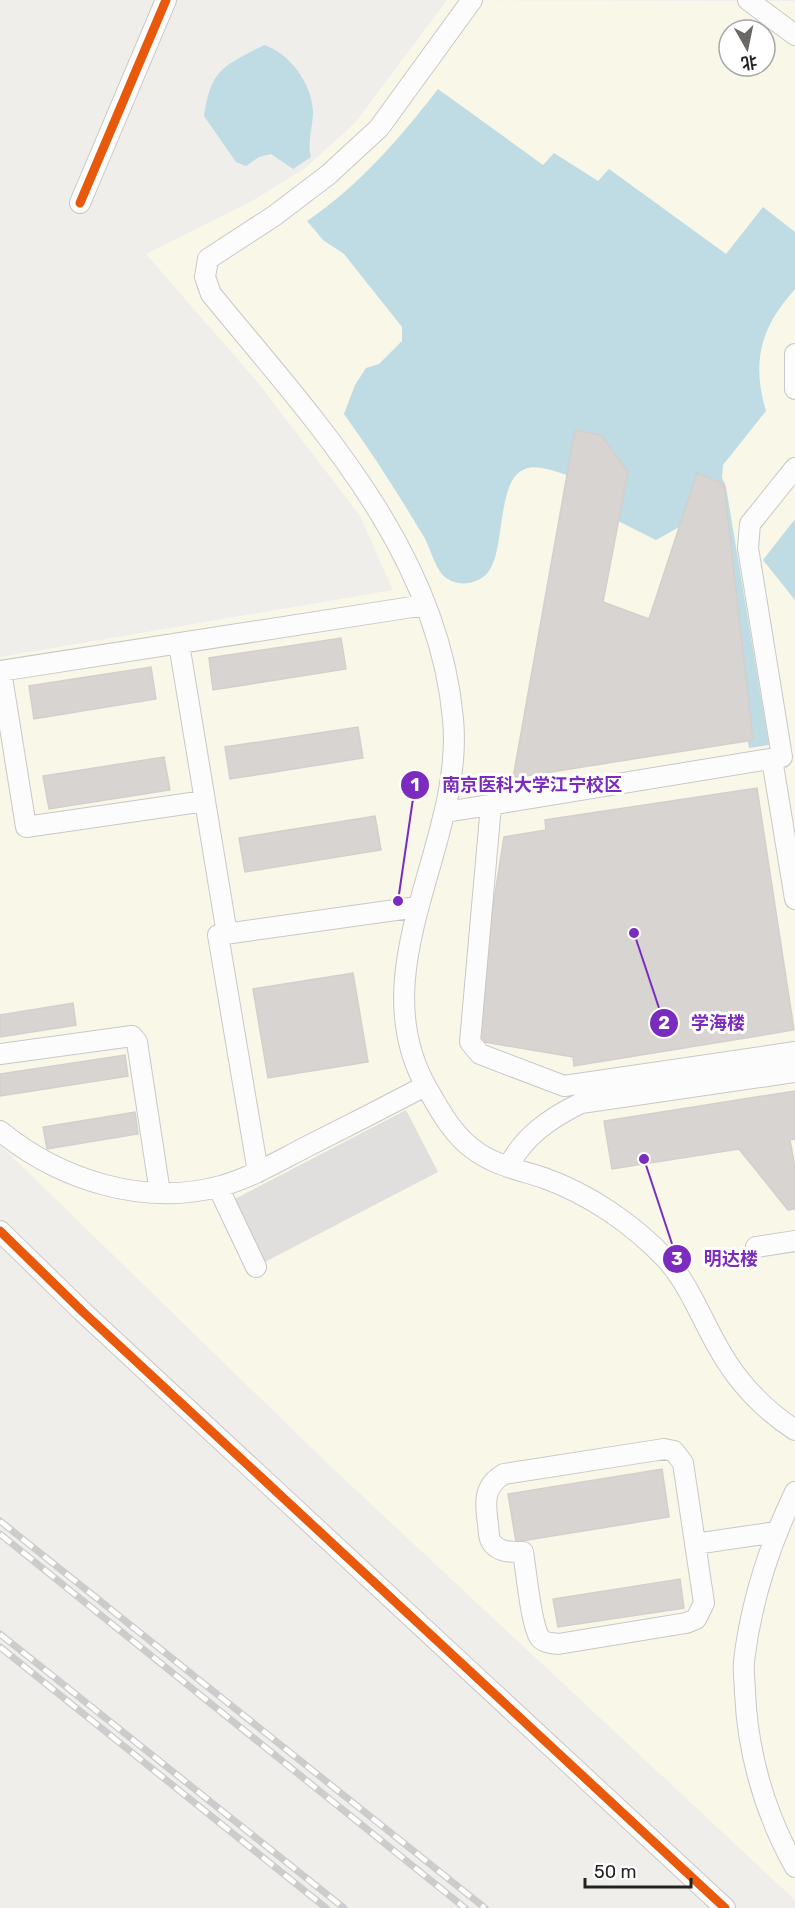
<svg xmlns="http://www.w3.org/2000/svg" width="795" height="1908" font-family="Rubik,'Noto Sans SC',sans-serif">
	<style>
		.education { fill: #f8f7e8; fill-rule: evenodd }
		.parking { fill: #e0dfde }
		.water { fill: #bfdbe3 }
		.building { fill: #d7d4d2; stroke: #d3d0cc; stroke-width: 1.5 }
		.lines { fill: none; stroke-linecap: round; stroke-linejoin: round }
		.minor-casing { stroke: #c9c8c7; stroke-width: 22 }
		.minor { stroke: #fdfcfc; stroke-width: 20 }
		.rail-casing { stroke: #ccc; stroke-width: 7 }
		.rail { stroke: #fff; stroke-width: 4.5; stroke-dasharray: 14; stroke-linecap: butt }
		.cycleway-casing { stroke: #fff; stroke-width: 13 }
		.cycleway { stroke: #e8590c; stroke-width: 9 }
		.leader { fill: none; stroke: #7b2cbf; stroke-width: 2 }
		.callout-dot { fill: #7b2cbf; stroke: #fff; stroke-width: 2 }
		.mark-label { font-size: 18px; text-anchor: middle; font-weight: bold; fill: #fff }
		.callout-label { font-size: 18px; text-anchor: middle; font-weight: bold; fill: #7b2cbf; stroke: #fff; stroke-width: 6; stroke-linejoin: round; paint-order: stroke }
	</style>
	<rect width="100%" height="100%" fill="#f0eeeb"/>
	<path class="education" d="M447,0l348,1v1899l-468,-437 -327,-318v-488l393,-67 -33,-74 -101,-132 -113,-130 106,-53 52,-32 51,-46zM729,30h36v36h-36z"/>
	<path class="parking" d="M406,1110l32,62 -175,91 -32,-62z"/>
	<path class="water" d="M264,45c26,8 50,41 49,70 -1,15 -6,28 -2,42l-18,12 -22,-15 -12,3 -13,9 -10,-4 -32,-46c7,-48 20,-50 60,-71z
		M438,89l105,76 11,-12 44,28 11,-12 117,85 37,-47 32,25v57c-34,38 -44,72 -29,122l-43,54 -1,13 4,9 43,258 -20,3 -41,-237 -52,29 -54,-27 1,-24c-20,-7 -40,-17 -61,-21 -54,-11 -30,90 -59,109 -11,8 -27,9 -38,0 -10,-8 -14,-28 -21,-40 -25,-42 -51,-83 -80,-123l11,-29 11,-17 13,-4 23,-23v-14l-58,-73 -21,-14 -16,-19c52,-35 93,-83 131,-132z
		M795,519v81l-32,-40z"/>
	<path class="building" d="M575,430l26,5 27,37 -25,130 46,17 48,-146 27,11 29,256 -240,38z
		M341,638l5,31 -133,21 -4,-32z
		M151,667l5,32 -122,20 -5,-33z
		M358,727l5,31 -133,21 -5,-32z
		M164,757l6,33 -121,19 -6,-33z
		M757,788l37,242 -220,36 -1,-9 -101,-17 32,-203 42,-7 -1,-10z
		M375,816l6,34 -136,22 -6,-34z
		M353,973l15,89 -100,16 -15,-89z
		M73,1003l3,22 -76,12v-22z
		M125,1055l3,21 -128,20v-22z
		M795,1091v48l-5,1 5,28v41l-7,1 -49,-61 -127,20 -8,-48z
		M135,1112l3,22 -91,15 -4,-22z
		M662,1469l7,48 -153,25 -8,-48z
		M680,1579l4,29 -126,19 -5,-28z"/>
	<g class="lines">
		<defs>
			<path id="minor" d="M472,0l-93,128 -51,47 -54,41 -66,43 -3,18 6,17c103,126 227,255 242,425 12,124 -94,250 -26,369 12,21 26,47 46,61 20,16 47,21 71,29 45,16 89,46 122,81 23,25 36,61 53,90 19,34 44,60 76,81
				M748,0l47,35
				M80,203l86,-203
				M795,354v35
				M179,644l48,290
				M0,671l425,-66
				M1,671l25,156 179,-26
				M772,759l23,140
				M491,805l-21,237 10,12 84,32 231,-34
				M446,812l336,-55 -34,-209 2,-24 45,-56
				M0,1054l132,-18 5,6 23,151
				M0,1131c60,49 144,76 221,55 29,-8 56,-24 83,-38 40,-20 81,-41 121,-62
				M508,1167c16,-31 42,-49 73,-64l214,-31
				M258,1172l-40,-237 199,-28
				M218,1187l38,80
				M0,1231l83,81 642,596
				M756,1247l39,-6
				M664,1449l10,2 9,12 21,140 -8,16 -10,4 -128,21c-6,-1 -14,-1 -18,-6 -9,-12 -14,-69 -17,-86 -11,0 -23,1 -31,-9 -4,-5 -3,-13 -4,-19 -3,-21 -5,-38 16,-50z
				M795,1492c-26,54 -44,110 -51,169 -1,11 1,22 1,32 3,62 20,120 50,174
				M695,1544l81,-12"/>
		</defs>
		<use href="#minor" class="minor-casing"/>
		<use href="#minor" class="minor"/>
		<defs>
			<path id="rail" d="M0,1521l485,387
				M0,1534l465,374
				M0,1634l344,274
				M0,1647l326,261"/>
		</defs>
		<use href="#rail" class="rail-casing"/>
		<use href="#rail" class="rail"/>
		<defs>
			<path id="cycleway" d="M80,203l86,-203
				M0,1231l83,81 642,596"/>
		</defs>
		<use href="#cycleway" class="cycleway-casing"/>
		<use href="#cycleway" class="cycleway"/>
	</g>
	<path class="leader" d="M398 901L415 785M634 933L664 1023M644 1159L677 1259"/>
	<g class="callout-dot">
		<circle cx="398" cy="901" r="6"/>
		<circle cx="634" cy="933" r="6"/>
		<circle cx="644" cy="1159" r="6"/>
		<circle cx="415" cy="785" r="15"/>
		<circle cx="664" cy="1023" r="15"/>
		<circle cx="677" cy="1259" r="15"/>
	</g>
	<g class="mark-label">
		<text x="415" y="791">1</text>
		<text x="664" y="1029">2</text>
		<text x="677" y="1265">3</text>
	</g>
	<g class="callout-label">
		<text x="532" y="791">南京医科大学江宁校区</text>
		<text x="718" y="1029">学海楼</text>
		<text x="731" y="1265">明达楼</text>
	</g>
	<g transform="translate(747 48) rotate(171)"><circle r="28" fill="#ffffff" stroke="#a7a7a7" stroke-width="1.5"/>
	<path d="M0-4.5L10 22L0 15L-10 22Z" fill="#6a6968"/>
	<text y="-9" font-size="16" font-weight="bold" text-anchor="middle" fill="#222222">北</text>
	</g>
	<path d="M585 1878v9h106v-9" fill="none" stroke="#222222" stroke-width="3"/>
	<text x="594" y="1878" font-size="18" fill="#222222" stroke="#ffffff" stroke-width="4.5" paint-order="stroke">50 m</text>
</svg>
